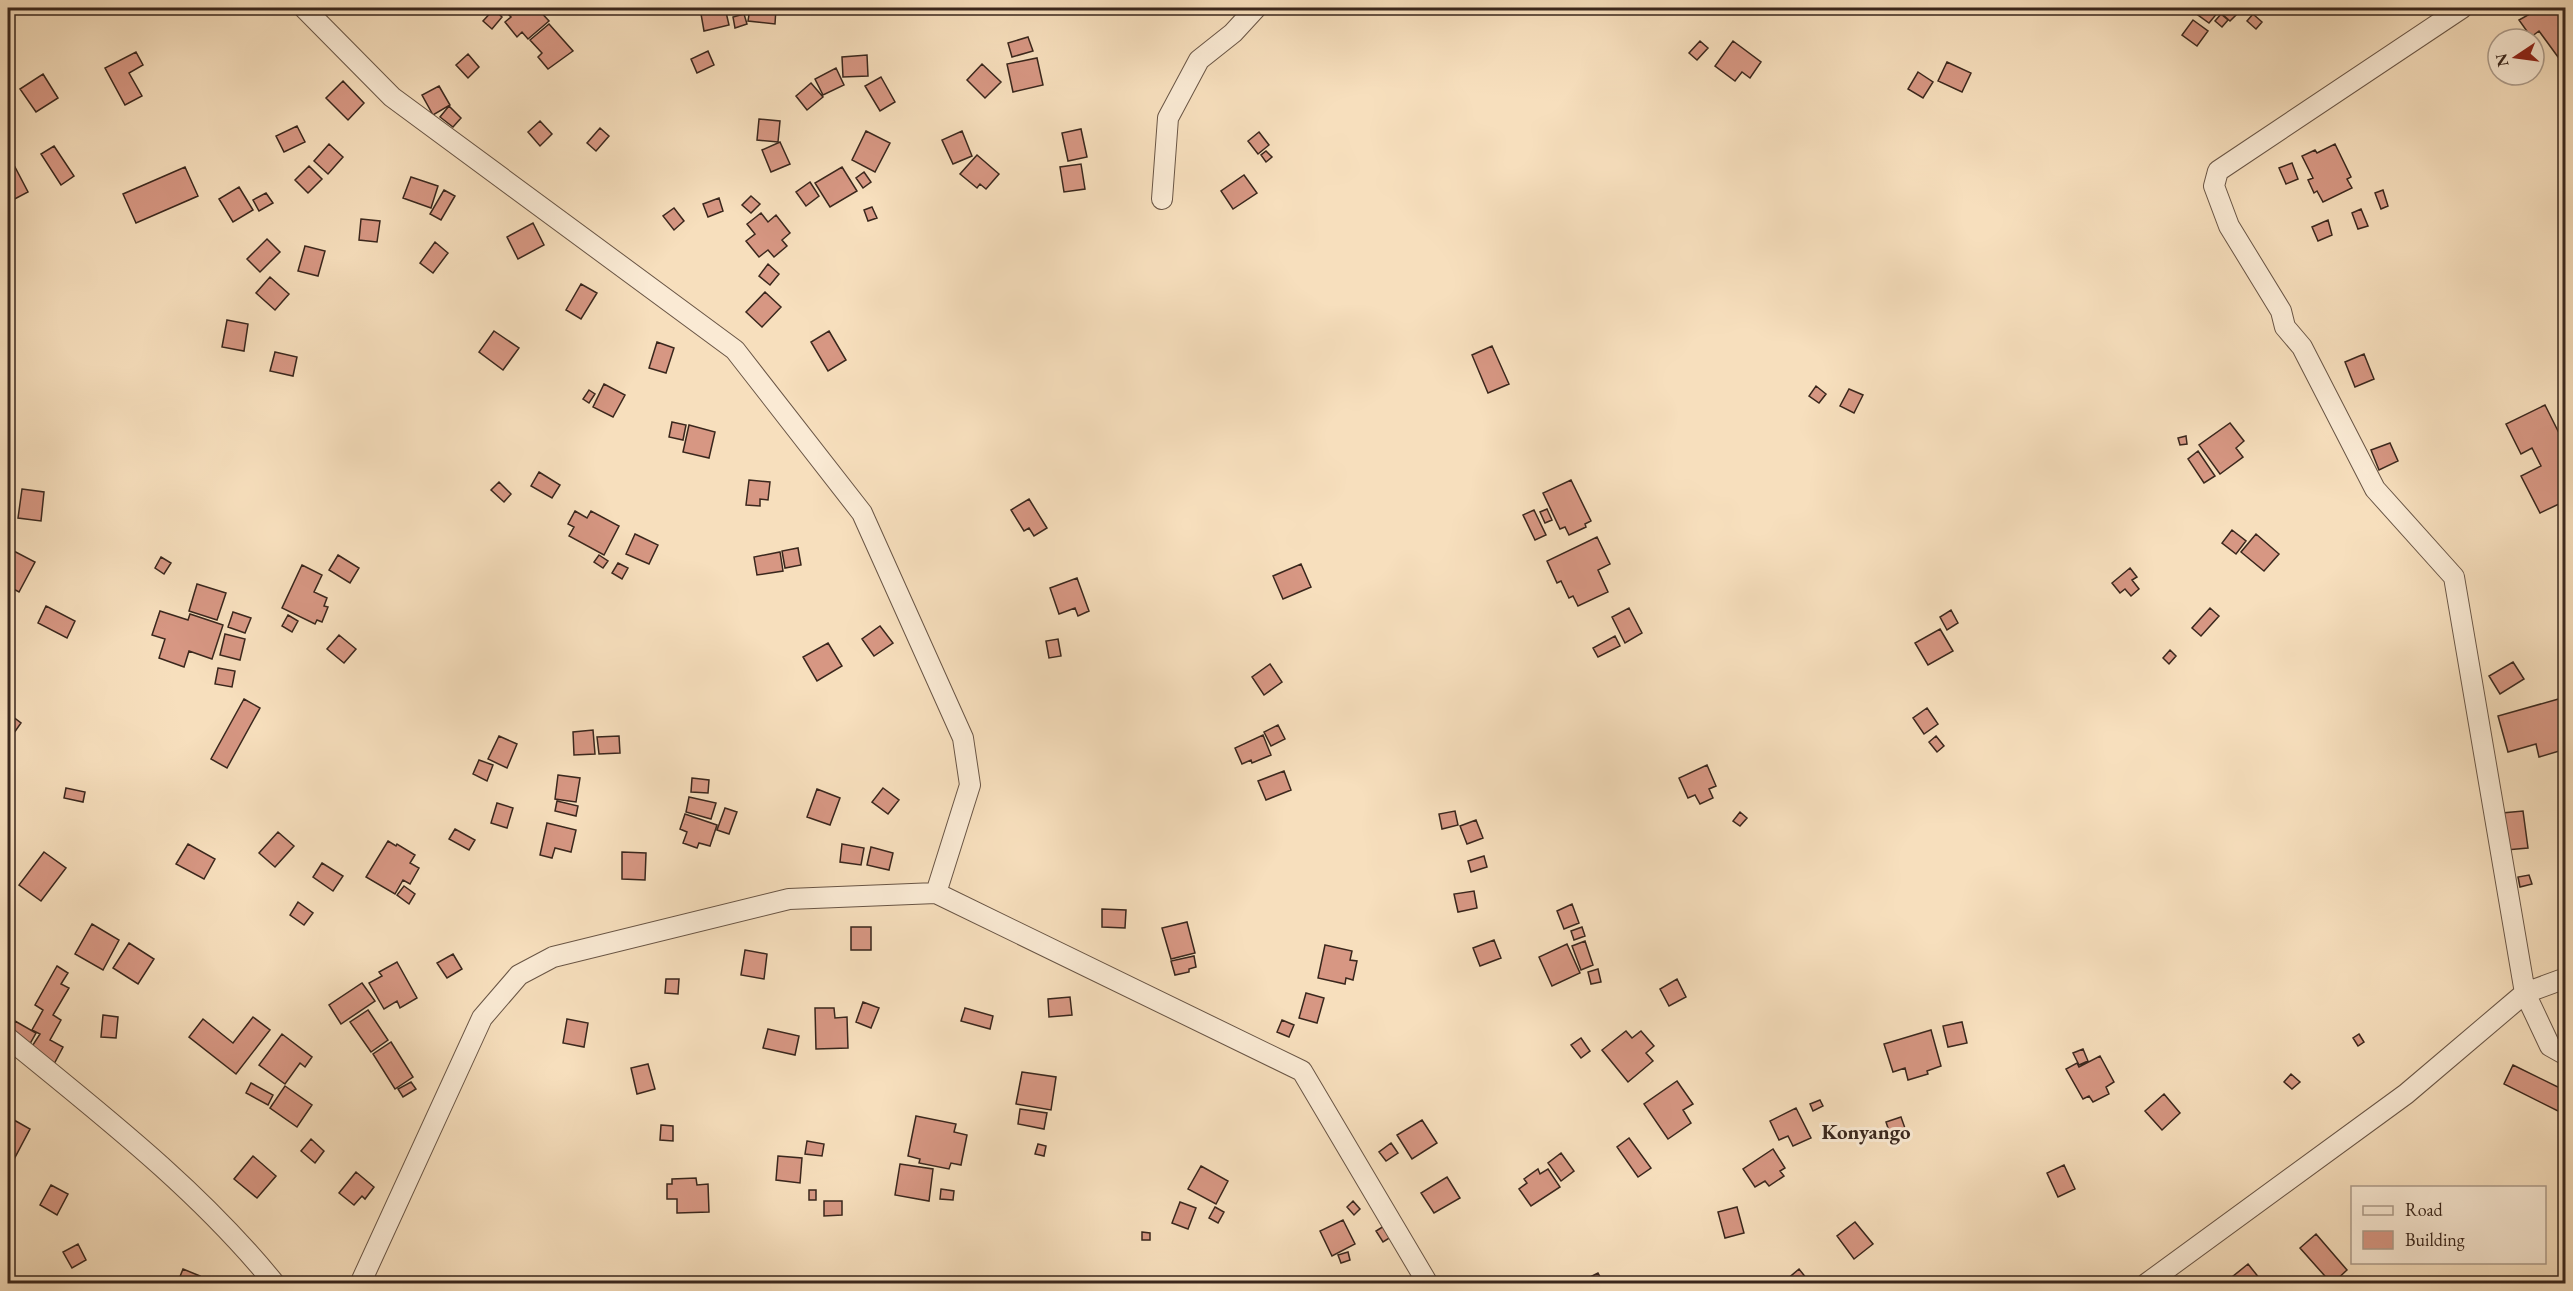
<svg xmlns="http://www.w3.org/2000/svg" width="2573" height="1291" font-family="'EB Garamond',serif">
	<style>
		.building { fill: #d79783; stroke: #3a271d; stroke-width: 1.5 }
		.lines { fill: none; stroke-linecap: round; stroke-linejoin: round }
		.street-casing { stroke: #695545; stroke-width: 22 }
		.street { stroke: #faead4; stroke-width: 20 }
		.labels { text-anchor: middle; stroke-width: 6; stroke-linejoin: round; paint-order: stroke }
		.neighbourhood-label { font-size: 21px; font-weight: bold; fill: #3a271d; stroke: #faead4 }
	</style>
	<rect width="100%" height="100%" fill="#f7dfbd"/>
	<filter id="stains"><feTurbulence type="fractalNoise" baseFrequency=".00333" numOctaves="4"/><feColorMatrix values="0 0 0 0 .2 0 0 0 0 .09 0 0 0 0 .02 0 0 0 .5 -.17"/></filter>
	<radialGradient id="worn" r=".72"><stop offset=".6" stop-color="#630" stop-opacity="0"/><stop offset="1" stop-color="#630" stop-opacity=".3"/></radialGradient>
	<path class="building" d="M502,8h35l12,13 -21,18 -6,-7 -5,5 -12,-15 6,-5z
		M707,8h9l1,2 8,-2 4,17 -25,6 -3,-17 7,-2z
		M750,8h26l-1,16 -27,-3z
		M2204,8h10l5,3 -10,12 -11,-8z
		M2226,8l10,7 -6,6 -9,-8z
		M2523,8h43v60l-27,-37 -8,6 -12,-17 9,-5z
		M494,9l8,8 -10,12 -9,-8z
		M744,14l3,10 -12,4 -2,-11z
		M2221,14l7,6 -6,7 -7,-6z
		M2253,14l9,8 -6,7 -9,-8z
		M2193,20l15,11 -11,15 -15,-11z
		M549,24l24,27 -25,18 -10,-12 4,-4 -12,-13z
		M1028,37l5,14 -21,6 -4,-14z
		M1700,41l8,7 -11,12 -8,-7z
		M1733,41l28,21 -11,16 -8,-6 -7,9 -20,-15z
		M708,51l6,14 -17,8 -6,-14z
		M136,52l7,13 -14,8 13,23 -17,9 -20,-37z
		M468,54l11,13 -11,11 -12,-13z
		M867,55l1,21 -25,1 -1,-20z
		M1037,58l6,27 -30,7 -6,-28z
		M1947,62l24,11 -9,19 -24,-11z
		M982,64l19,18 -16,16 -18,-18z
		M836,68l8,17 -21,10 -8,-16z
		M1918,72l15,10 -10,16 -15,-9z
		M43,74l15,24 -22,14 -16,-23z
		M881,77l14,25 -15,9 -15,-25z
		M343,81l21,22 -16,17 -22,-22z
		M811,83l12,14 -16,13 -11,-14z
		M439,86l11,19 -17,10 -11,-20z
		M449,106l12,12 -8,9 -13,-10z
		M759,119l21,2 -2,21 -21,-2z
		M540,121l12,13 -12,12 -12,-14z
		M297,126l8,16 -21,10 -8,-16z
		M600,128l9,8 -13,15 -9,-8z
		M1081,129l6,28 -19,4 -6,-28z
		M866,131l24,12 -15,29 -23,-12z
		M962,131l10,25 -19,8 -11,-24z
		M1259,132l10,13 -11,9 -10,-13z
		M780,142l10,22 -19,8 -9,-22z
		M329,144l14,13 -15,17 -14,-13z
		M2335,144l16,33 -4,2 5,9 -29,14 -6,-11 -3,2 -6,-13 5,-2 -11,-22 13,-6 2,3z
		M54,146l20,30 -13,9 -20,-31z
		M1266,151l6,6 -6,5 -5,-7z
		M977,155l22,19 -13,15 -6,-5 -3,4 -17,-14z
		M2292,163l6,16 -12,5 -7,-16z
		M1081,164l4,25 -21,3 -4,-25z
		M309,166l13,13 -14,14 -13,-13z
		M15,167l13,25 -19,10 -1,-32z
		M185,167l13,29 -62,27 -13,-29z
		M842,167l15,24 -27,16 -15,-24z
		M864,172l7,10 -8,6 -7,-10z
		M1244,175l13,18 -24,16 -12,-18z
		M411,177l27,9 -7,22 -28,-10z
		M810,182l9,14 -13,10 -10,-14z
		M239,187l14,23 -20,12 -14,-23z
		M444,190l11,6 -14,24 -11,-6z
		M2383,190l5,16 -7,3 -6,-16z
		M266,193l7,10 -14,8 -6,-11z
		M751,196l9,8 -9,9 -9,-8z
		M719,198l4,13 -15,6 -5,-13z
		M872,207l5,11 -9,3 -4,-11z
		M674,208l10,13 -10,9 -11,-14z
		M2361,209l7,17 -10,3 -6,-16z
		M761,213l7,9 8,-7 14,18 -8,7 5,6 -13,11 -6,-7 -9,7 -13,-16 9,-7 -8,-10z
		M361,219l19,2 -3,21 -18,-2z
		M2328,220l4,15 -14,6 -6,-14z
		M533,223l11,22 -26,14 -11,-22z
		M267,239l13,13 -20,20 -13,-13z
		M435,242l13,11 -15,20 -13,-10z
		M305,246l20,5 -7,25 -20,-5z
		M768,264l11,10 -9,11 -11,-9z
		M270,277l19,17 -14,16 -19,-17z
		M581,284l16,9 -16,26 -15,-9z
		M765,292l16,15 -19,20 -16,-15z
		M227,320l21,4 -4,27 -22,-4z
		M494,331l25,17 -16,22 -24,-18z
		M829,331l17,29 -18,11 -17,-29z
		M657,342l17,6 -8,25 -17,-5z
		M1492,346l17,38 -21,9 -16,-38z
		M275,352l22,5 -4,19 -23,-5z
		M2364,354l10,25 -19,8 -10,-25z
		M604,384l21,11 -12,22 -20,-10z
		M1816,386l10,8 -7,9 -10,-7z
		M1849,389l14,6 -9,18 -14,-7z
		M589,390l6,4 -6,9 -6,-4z
		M2545,405l14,28 7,-4v82l-5,-8 -21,10 -19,-37 20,-10 -9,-18 -11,6 -15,-30z
		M672,422l14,3 -3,15 -14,-3z
		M2230,423l14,18 -8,7 7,9 -23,17 -21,-29z
		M689,425l26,7 -6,26 -26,-6z
		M2186,436l1,8 -7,1 -2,-7z
		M2390,443l8,18 -19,9 -8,-20z
		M2198,451l17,25 -11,7 -16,-24z
		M539,472l21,13 -8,13 -21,-12z
		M749,480l21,2 -2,18 -8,-1v7l-14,-1z
		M1571,480l20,41 -6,3 1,3 -17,8 -4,-8 -5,2 -17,-36z
		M499,482l12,12 -7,8 -13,-12z
		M22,489l22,3 -3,29 -23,-3z
		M1029,499l18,29 -13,8 -5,-8 -5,3 -13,-21z
		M1547,509l5,11 -7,3 -5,-11z
		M1534,510l12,25 -11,5 -12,-25z
		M575,511l12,7 4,-7 28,15 -15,29 -35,-19 5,-9 -6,-3z
		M2232,530l14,11 -10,13 -14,-11z
		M635,534l23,11 -9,19 -23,-10z
		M2256,534l23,20 -15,17 -23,-19z
		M1597,537l13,27 -12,6 10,22 -30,14 -5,-10 -4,2 -8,-17 -4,2 -10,-22z
		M8,548l27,14 -16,30 -11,-6z
		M798,548l3,17 -16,3 -3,-17z
		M780,552l3,19 -26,4 -3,-18z
		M338,555l21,13 -9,15 -21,-13z
		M599,555l9,6 -5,7 -9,-6z
		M161,557l10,6 -7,11 -9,-6z
		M618,563l10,5 -6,11 -10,-6z
		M1301,564l10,23 -28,12 -10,-23z
		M302,565l20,10 -8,17 13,6 -3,8 4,1 -6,15 -5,-2 -2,4 -33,-16z
		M2130,568l7,9 -5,3 7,9 -8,7 -6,-7 -5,4 -8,-10z
		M1077,578l12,33 -11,5 -3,-8 -16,6 -9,-26z
		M197,584l29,9 -9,27 -28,-9z
		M46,606l29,15 -8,17 -29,-15z
		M1629,608l13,25 -17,10 -13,-26z
		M2210,608l9,8 -18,20 -9,-8z
		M1951,610l7,13 -11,7 -7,-13z
		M160,611l28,9 2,-6 33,11 -11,34 -23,-8 -5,16 -25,-9 6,-19 -13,-4z
		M233,612l18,6 -6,15 -17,-6z
		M288,615l10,6 -6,11 -10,-6z
		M880,626l13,17 -19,13 -12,-17z
		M1940,629l13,22 -25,14 -13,-22z
		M225,634l20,5 -5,21 -20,-5z
		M339,635l17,14 -12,14 -17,-14z
		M1615,636l5,10 -22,11 -5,-9z
		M1058,639l3,17 -12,2 -3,-17z
		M828,643l14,23 -25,15 -14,-24z
		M2170,650l6,6 -7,8 -6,-6z
		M2513,662l11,17 -24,15 -11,-18z
		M1270,664l12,18 -18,13 -12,-18z
		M218,668l17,3 -3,16 -17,-3z
		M2562,698l4,13v20l-5,1 5,17 -27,8 -3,-13 -28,8 -10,-36z
		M244,699l16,9 -33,60 -16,-9z
		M1927,708l11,16 -14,10 -11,-16z
		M8,713l13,10 -12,17 -1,-1z
		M1278,725l7,14 -14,7 -7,-14z
		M593,730l2,24 -21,1 -1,-23z
		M1263,735l8,20 -19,8 -1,-3 -9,4 -7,-16z
		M499,736l18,8 -10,24 -19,-9z
		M619,736l1,17 -21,1 -2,-17z
		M1936,736l8,10 -7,6 -8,-10z
		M479,760l14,5 -6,16 -14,-7z
		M1707,765l9,21 -7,3 4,9 -13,6 -5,-9 -7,3 -9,-20z
		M1284,771l7,19 -25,10 -8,-19z
		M558,775l22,3 -4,24 -21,-3z
		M692,778l17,2 -1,13 -17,-1z
		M66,788l19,4 -2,10 -19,-4z
		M883,788l16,12 -11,14 -16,-12z
		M817,789l23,9 -10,27 -23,-8z
		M689,797l27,6 -5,16 -25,-7z
		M557,801l21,5 -2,10 -21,-5z
		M497,803l16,5 -6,20 -16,-5z
		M725,808l12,4 -8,22 -12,-4z
		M1455,811l3,14 -16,4 -3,-15z
		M2523,811l5,37 -22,2 -4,-37z
		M1740,812l7,6 -7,8 -7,-5z
		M685,814l32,11 -7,21 -11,-3 -2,5 -14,-5 4,-11 -7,-3z
		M1476,820l7,18 -16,6 -7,-18z
		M547,823l29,7 -5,22 -16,-4 -3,10 -12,-3z
		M455,829l20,11 -6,10 -20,-11z
		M278,832l16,14 -19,21 -16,-14z
		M388,841l8,5 1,-2 18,11 -5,8 9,5 -9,16 -7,-4 -8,14 -29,-17z
		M188,844l27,15 -11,20 -28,-15z
		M842,844l22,4 -3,17 -21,-3z
		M871,847l22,6 -4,17 -22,-5z
		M44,852l22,16 -25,33 -22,-16z
		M622,852l24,1 -1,27 -23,-1z
		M1484,856l3,11 -16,5 -3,-11z
		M322,863l21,13 -10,15 -20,-14z
		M2529,875l3,9 -12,3 -2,-10z
		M404,886l11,8 -6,10 -12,-9z
		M1474,891l3,17 -19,4 -4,-18z
		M298,902l15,11 -9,12 -14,-10z
		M1572,904l7,19 -15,6 -7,-18z
		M1102,909l24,1 -1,18 -23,-1z
		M1187,922l8,31 -24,6 -9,-31z
		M92,924l27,16 -16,30 -28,-16z
		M851,927h20v23h-20z
		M1582,927l3,9 -11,4 -3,-9z
		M1494,940l7,18 -21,8 -7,-18z
		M1585,941l8,24 -12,5 -9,-24z
		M129,943l25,16 -16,25 -25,-16z
		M1567,944l13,29 -28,13 -13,-29z
		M1325,945l27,6 -2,9 7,1 -4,19 -7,-2 -1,6 -27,-6z
		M745,950l22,4 -3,25 -23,-4z
		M453,954l9,15 -15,9 -10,-15z
		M1194,956l2,11 -7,2v3l-14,3 -4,-14z
		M397,962l20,36 -17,10 -3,-7 -13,8 -15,-26 13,-7 -3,-4z
		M57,966l11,7 -7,11 8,4 -16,27 8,5 -11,20 13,7 -10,19 -24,-15 11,-17 -8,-4 11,-20 -8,-5z
		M1598,969l3,13 -10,2 -3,-12z
		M666,979h13l-1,15 -13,-1z
		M1677,979l9,18 -17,9 -9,-17z
		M362,983l13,18 -34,23 -12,-19z
		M1306,993l18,5 -7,25 -18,-5z
		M1070,997l2,18 -23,2 -1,-18z
		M863,1002l16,6 -8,20 -15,-6z
		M815,1008h19l1,10 12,-1 1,31 -32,1z
		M965,1008l28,8 -3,13 -29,-8z
		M368,1010l20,30 -17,12 -21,-30z
		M103,1015l15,2 -2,21 -15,-1z
		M253,1017l17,13 -34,44 -47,-37 14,-18 30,24z
		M567,1019l21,4 -4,24 -21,-4z
		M1282,1020l12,5 -5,12 -12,-5z
		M15,1021l21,12 -9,16 -19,-15z
		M1962,1022l5,21 -19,4 -5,-21z
		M768,1029l31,7 -4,19 -32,-7z
		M1931,1030l10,36 -14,5 1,3 -20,6 -3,-12 -12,4 -9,-28z
		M1626,1031l6,7 9,-7 13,15 -8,7 7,8 -25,21 -26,-32z
		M282,1034l30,23 -7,10 -5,-4 -15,21 -26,-19z
		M2359,1034l5,8 -6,4 -5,-8z
		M1581,1038l9,13 -9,7 -10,-13z
		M391,1042l22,35 -18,12 -22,-35z
		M2083,1049l5,12 -9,4 -6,-12z
		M2100,1056l14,26 -8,5 3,7 -16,8 -4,-6 -6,3 -17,-30 11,-6 2,4z
		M648,1064l7,25 -18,5 -6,-26z
		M2513,1065l53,26v24l-62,-31z
		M1022,1072l34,5 -5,33 -35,-6z
		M2291,1074l9,8 -8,7 -8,-7z
		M1677,1081l16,23 -10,6 8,13 -23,16 -24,-35z
		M411,1082l5,7 -13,8 -5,-8z
		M251,1083l22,12 -5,10 -22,-12z
		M285,1086l27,19 -15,22 -27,-19z
		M2164,1094l16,19 -18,17 -17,-19z
		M1820,1100l3,6 -10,5 -3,-7z
		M1796,1108l15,30 -18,8 -5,-10 -9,4 -9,-19z
		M1020,1109l27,4 -3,16 -26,-5z
		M916,1116l40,8 -2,8 13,3 -6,30 -10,-2 -2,6 -30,-6 1,-4 -12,-3z
		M1901,1117l5,14 -15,6 -5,-15z
		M14,1120l16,9 -18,34 -4,-3v-29z
		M1422,1120l15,23 -25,16 -15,-24z
		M661,1125l12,1v15l-13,-1z
		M1629,1138l22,30 -13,9 -21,-30z
		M311,1139l13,12 -9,12 -14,-12z
		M807,1141l17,3 -2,12 -17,-2z
		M1391,1143l7,10 -12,8 -7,-9z
		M1038,1144l8,2 -2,10 -9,-2z
		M1773,1149l12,19 -5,3 4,5 -15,10 -4,-5 -10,6 -12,-18z
		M1561,1153l13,18 -13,10 -13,-18z
		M253,1156l23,20 -19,22 -23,-19z
		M778,1156l24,2 -2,25 -24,-3z
		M900,1164l33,5 -4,32 -34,-6z
		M2064,1165l11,24 -17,8 -11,-24z
		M1201,1166l27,15 -12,23 -28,-15z
		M1538,1169l2,5 8,-5 12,18 -29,19 -12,-17 8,-6 -3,-4z
		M356,1172l18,15 -9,12 -3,-3 -8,9 -15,-12z
		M1447,1177l13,21 -26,15 -13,-20z
		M696,1178l1,7 11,-1 1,28 -32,1v-14h-10v-15h5v-5z
		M51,1185l17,9 -11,21 -17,-10z
		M941,1189l13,2 -1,9 -13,-1z
		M809,1190h7v10h-7z
		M824,1201h18v14l-18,1z
		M1353,1201l7,8 -6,6 -7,-8z
		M1180,1202l16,6 -8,21 -16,-6z
		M1215,1207l9,5 -6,11 -9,-5z
		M1737,1207l7,26 -19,5 -7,-26z
		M1343,1220l12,24 -23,12 -12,-25z
		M1855,1222l18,22 -19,15 -17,-23z
		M1384,1226l7,11 -8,5 -7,-11z
		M1142,1232l8,1v7h-8z
		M2316,1234l31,36 -15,14 -32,-36z
		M78,1244l8,16 -14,8 -9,-16z
		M1348,1252l2,8 -9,3 -3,-8z
		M2248,1264l16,20h-28l-4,-7z
		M183,1269l17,7 -3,8h-20z
		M1799,1269l12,15h-24l-2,-3z
		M1598,1273l6,11h-26v-1z"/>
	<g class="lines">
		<defs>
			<path id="street" d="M304,8l88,89 343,253 127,163 101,225 7,47 -34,108
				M2462,8l-244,163 -4,15 15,40 52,85 4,16 17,20 73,142 79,88 71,416 25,53 16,9
				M1162,199l6,-81 31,-58 34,-27 23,-25
				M8,1038c93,76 191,152 267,246
				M360,1284l122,-266 37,-43 34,-18 236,-58 147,-6 366,178 126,213
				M2146,1284l260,-190 119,-101 41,-15"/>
		</defs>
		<use href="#street" class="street-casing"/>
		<use href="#street" class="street"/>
	</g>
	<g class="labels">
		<g class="neighbourhood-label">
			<text x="1866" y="1139">Konyango</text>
		</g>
	</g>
	<rect width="2573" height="1291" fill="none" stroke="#f7dfbd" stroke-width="30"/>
	<rect x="9" y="9" width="2555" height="1273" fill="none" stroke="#3a271d" stroke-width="3"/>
	<rect x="15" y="15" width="2543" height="1261" fill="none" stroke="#3a271d" stroke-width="1.5"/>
	<rect x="2351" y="1186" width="195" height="78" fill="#faead4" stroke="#ad9c8b" stroke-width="1.5"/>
	<rect x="2363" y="1206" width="30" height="9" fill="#faead4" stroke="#ad9c8b" stroke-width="1.5"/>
	<text x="2405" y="1216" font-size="18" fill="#3a271d">Road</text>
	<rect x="2363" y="1231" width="30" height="18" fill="#d79783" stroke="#ad9c8b" stroke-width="1.5"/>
	<text x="2405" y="1246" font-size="18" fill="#3a271d">Building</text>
	<g transform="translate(2516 57) rotate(257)"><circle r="28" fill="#faead4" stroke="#ad9c8b" stroke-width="1.5"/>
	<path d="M0-4.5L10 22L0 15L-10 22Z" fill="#8f2418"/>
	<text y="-9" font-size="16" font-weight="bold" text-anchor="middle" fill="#3a271d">N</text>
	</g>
	<rect width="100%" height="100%" filter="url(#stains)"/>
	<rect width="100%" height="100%" fill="url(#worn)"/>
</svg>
